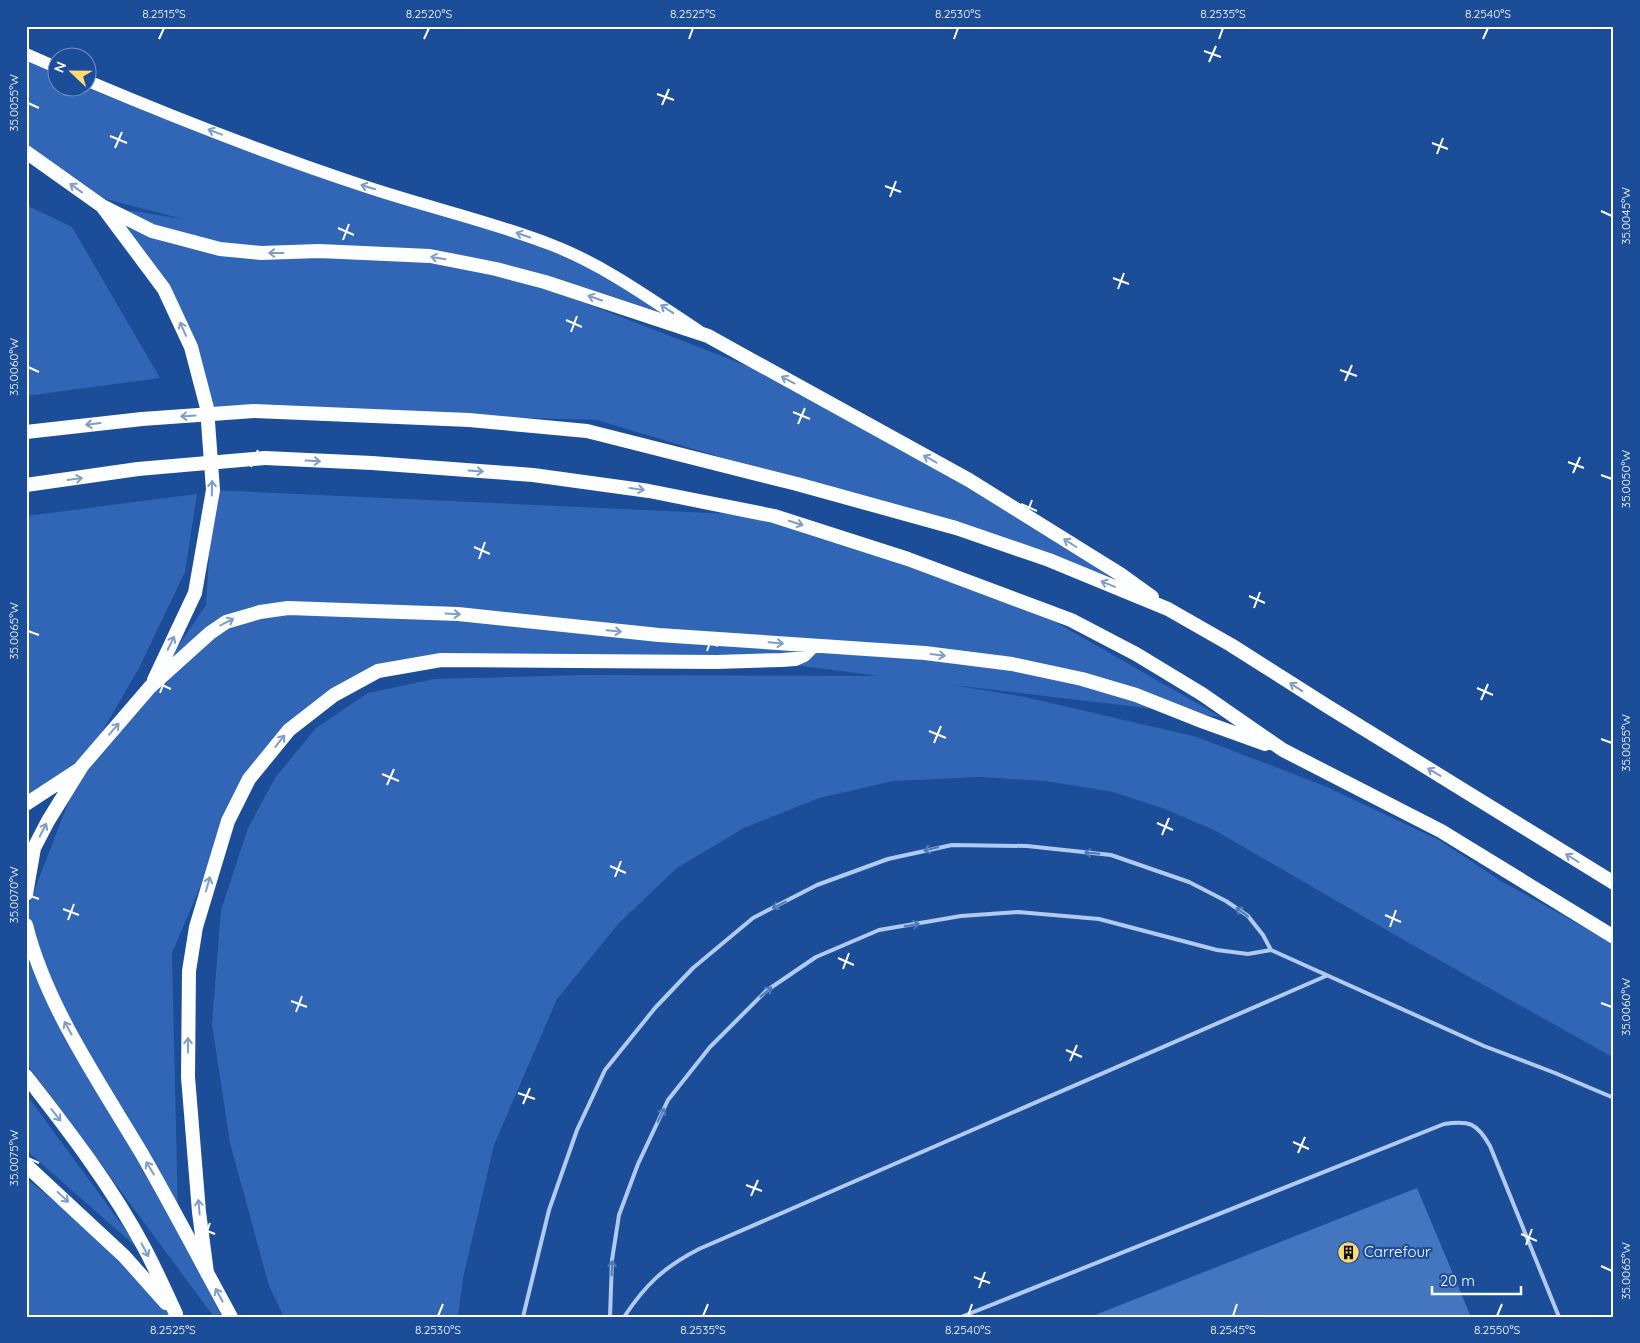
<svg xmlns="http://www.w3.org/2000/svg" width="1640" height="1343" font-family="Quicksand,sans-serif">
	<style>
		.green { fill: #3066b5 }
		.building { fill: #4476bf }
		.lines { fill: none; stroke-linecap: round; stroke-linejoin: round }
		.service { stroke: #b1cbf0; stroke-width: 4 }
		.primary { stroke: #fafcff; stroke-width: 12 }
		.trunk { stroke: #fcfeff; stroke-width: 14 }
		.trunk-bridge { stroke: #fcfeff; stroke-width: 14 }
		.oneway { stroke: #7f9cc6 }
		.oneway2 { stroke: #809dc6 }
		.oneway3 { stroke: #5079b7 }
		.ticks { fill: none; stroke: #fff; stroke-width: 2 }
		.labels { text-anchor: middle; stroke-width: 4.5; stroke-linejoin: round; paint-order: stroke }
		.poi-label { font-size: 15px; fill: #fff; stroke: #1b4d98; text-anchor: start }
		.neatline { fill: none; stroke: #fff; stroke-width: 2 }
		.ticks-label { font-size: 12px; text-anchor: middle; fill: #fff }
	</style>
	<rect width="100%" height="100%" fill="#1b4d98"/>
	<path class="green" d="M26,51l31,16 1,21h30l71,29 394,128 155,91 -206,-65 300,116 347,208 -193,-67 -359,-108 -390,-12 -43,-119 -62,-83 81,13 -78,-20 -79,-54z
		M26,205l46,22 88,151 -134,18z
		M213,490l561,26 245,85 202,116 -269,-32 73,12 172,40 130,50 112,53 62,41 113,63v114l-205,-115 -193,-112 -51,-22 -52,-17 -67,-11 -67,-4 -86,4 -74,17 -75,30 -67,40 -58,55 -62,76 -63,146 -31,133 -5,39h-174l-15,-31 -39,-143 -18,-119 9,-114 27,-82 27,-50 41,-50 52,-35 66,-14 146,-4 299,1 -125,-16 -311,2 -65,9 -89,58 -61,92 -56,132 6,263 -79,-139 123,240h-8l-188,-254v-151l56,-145 -56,37v-288l171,-22 -12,78 -46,96 -55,95 66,-76 56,-82z
		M26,1094l116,158 -116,-102z
		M26,1178l112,92 44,47h-156z"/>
	<path class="building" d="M1417,1188l54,129h-381z"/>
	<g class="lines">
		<path class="service" d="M523,1317l26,-107 28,-80 28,-60 50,-62 38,-40 60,-50 64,-33 71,-26 64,-14 75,1 84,9 78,27 37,19 22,15 15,19 8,15
			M610,1317l2,-57 7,-45 19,-51 30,-64 42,-53 56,-56 50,-34 63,-27 82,-14 57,-4 81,7 118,31 31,4 23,-4 213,96 71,27 59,25
			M624,1317c22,-33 40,-50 75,-68l627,-273
			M961,1317l483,-193c25,-4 33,-1 46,22l69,171"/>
		<path class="primary" d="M26,54l32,14
			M88,81c90,38 182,74 276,105 62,21 127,35 188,59 52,20 100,55 147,86"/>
		<path class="trunk" d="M26,152l76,54 62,83 27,58 16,61 6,82 -18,103 -41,87
			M102,206l50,25 68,18 41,4 58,-2 111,5 66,13 49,13 163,54 261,144 151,94 32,23
			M254,411l215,9 118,11 210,53 159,44 93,32 119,49 63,36 96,61 287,177
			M26,432l116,-13
			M265,458l107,5 161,12 116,16 125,25 134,43 163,61 65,34 66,40 81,56 158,81 173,106
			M26,485l112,-16
			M26,804l52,-34
			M26,894l8,-46 14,-27 34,-55 68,-79 60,-54 16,-11 34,-10 28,-4 170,6 201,21 266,18 87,11 70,15 54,16 68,27 61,22
			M26,925c20,81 74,158 116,229 31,54 59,108 89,163
			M26,1076c43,55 86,111 119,173 11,21 21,43 31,65
			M26,1165l98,91 42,47
			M207,1273l-8,-61 -11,-135 1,-106 7,-44 32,-106 21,-42 40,-49 45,-35 44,-24 63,-11 275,2 66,-2 13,-1 9,-4 9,-9"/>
		<path class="trunk-bridge" d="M142,419l112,-8
			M138,469l127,-11"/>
	</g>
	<defs><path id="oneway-shaft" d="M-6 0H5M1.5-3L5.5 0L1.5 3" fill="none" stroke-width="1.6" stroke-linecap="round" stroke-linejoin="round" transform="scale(1.25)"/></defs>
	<g class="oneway">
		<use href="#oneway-shaft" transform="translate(215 132) rotate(-159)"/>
		<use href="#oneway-shaft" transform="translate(368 187) rotate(-163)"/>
		<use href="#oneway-shaft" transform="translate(523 235) rotate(-161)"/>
		<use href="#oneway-shaft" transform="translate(667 309) rotate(-147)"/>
	</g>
	<g class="oneway2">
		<use href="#oneway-shaft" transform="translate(76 188) rotate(-144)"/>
		<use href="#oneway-shaft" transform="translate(276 253) rotate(180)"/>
		<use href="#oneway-shaft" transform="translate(438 258) rotate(-170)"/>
		<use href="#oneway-shaft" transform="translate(595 298) rotate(-161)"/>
		<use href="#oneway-shaft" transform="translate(183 329) rotate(-114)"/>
		<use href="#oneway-shaft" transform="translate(788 380) rotate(-152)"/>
		<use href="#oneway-shaft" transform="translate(188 416) rotate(176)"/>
		<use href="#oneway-shaft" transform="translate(93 424) rotate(173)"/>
		<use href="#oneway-shaft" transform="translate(930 459) rotate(-151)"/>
		<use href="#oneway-shaft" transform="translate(313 461) rotate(3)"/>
		<use href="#oneway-shaft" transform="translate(476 471) rotate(4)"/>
		<use href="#oneway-shaft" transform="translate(75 479) rotate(-8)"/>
		<use href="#oneway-shaft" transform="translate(212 488) rotate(-89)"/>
		<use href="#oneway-shaft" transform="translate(637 489) rotate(8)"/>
		<use href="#oneway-shaft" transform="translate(796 523) rotate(18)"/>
		<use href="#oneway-shaft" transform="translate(1070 543) rotate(-148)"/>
		<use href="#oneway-shaft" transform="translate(1108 584) rotate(-158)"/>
		<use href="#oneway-shaft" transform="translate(453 614) rotate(3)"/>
		<use href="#oneway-shaft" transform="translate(227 622) rotate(-27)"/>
		<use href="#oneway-shaft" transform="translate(614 631) rotate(5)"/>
		<use href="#oneway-shaft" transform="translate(171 643) rotate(-64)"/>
		<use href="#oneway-shaft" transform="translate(776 643) rotate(5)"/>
		<use href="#oneway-shaft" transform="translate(938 655) rotate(7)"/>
		<use href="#oneway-shaft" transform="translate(1296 687) rotate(-147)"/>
		<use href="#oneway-shaft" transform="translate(114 729) rotate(-49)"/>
		<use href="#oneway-shaft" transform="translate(280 741) rotate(-51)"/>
		<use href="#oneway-shaft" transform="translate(1434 772) rotate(-149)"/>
		<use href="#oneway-shaft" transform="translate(43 830) rotate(-63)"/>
		<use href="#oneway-shaft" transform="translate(1572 858) rotate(-148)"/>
		<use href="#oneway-shaft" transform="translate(208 884) rotate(-74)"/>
		<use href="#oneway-shaft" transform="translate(68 1028) rotate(-119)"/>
		<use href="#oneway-shaft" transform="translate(188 1045) rotate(-90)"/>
		<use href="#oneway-shaft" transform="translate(56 1115) rotate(52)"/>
		<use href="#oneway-shaft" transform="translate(150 1168) rotate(-121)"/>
		<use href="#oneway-shaft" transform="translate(63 1197) rotate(43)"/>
		<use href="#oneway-shaft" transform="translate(199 1207) rotate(-95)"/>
		<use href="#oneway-shaft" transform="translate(145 1250) rotate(62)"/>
		<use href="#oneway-shaft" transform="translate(219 1295) rotate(-119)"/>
	</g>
	<g class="oneway3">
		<use href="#oneway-shaft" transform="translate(931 849) rotate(167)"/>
		<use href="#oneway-shaft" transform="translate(1092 853) rotate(-174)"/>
		<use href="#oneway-shaft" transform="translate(779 905) rotate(153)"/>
		<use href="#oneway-shaft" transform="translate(1242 912) rotate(-144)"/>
		<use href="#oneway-shaft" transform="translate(912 925) rotate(-10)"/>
		<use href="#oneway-shaft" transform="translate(766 992) rotate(-40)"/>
		<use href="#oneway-shaft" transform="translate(661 1115) rotate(-64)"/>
		<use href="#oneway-shaft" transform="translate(612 1268) rotate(-86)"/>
	</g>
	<path class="ticks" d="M159,39l5,-11M424,39l5,-11M689,39l4,-11M954,39l4,-11M1219,39l4,-11M1483,39l5,-11M1204,51l17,6M1209,62l7,-16M657,94l17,6M28,103l11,5M662,105l7,-16M110,136l17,7M1432,143l16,6M115,148l7,-16M1437,154l6,-16M885,186l16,6M890,197l6,-16M1601,211l11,5M338,228l16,7M343,240l6,-16M1113,278l16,6M1118,289l6,-16M566,320l16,7M571,332l6,-16M28,367l11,5M1340,370l17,6M1345,381l7,-16M793,412l17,7M798,424l7,-16M246,455l17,7M1568,462l16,6M251,467l7,-17M1573,473l7,-16M1601,475l11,4M1021,504l16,7M1026,516l6,-16M474,547l16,7M479,559l6,-17M1249,596l16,7M1254,608l6,-16M28,631l11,4M702,639l16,7M707,651l6,-17M155,682l16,7M1477,688l16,7M160,693l6,-16M1481,700l7,-16M929,731l17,7M1601,739l11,4M934,743l7,-17M382,774l17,7M387,785l7,-16M1157,823l16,7M1162,835l7,-17M610,866l16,7M615,877l6,-16M28,895l11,4M63,909l16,6M1385,915l16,7M68,920l6,-16M1390,927l6,-17M838,958l16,7M843,969l6,-16M291,1001l16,6M1601,1003l11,4M296,1012l6,-16M1066,1050l16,7M1070,1061l7,-16M518,1093l17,6M523,1104l7,-16M1293,1142l16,7M1298,1153l7,-16M28,1158l11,5M746,1185l16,6M751,1196l7,-16M199,1228l16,6M1521,1234l16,7M204,1239l6,-16M1526,1245l6,-16M1601,1266l11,5M974,1277l16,6M979,1288l6,-16M173,1316l5,-12M438,1316l5,-12M703,1316l5,-12M968,1316l4,-12M1233,1316l4,-12M1497,1316l5,-12"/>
	<defs>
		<symbol id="building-disc" viewBox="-11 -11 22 22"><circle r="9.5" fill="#ffdc70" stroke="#1b4d98"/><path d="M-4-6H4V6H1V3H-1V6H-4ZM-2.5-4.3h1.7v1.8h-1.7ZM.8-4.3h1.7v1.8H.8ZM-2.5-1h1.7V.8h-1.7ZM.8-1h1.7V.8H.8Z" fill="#111"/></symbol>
	</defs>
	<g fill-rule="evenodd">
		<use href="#building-disc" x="1336" y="1240" width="25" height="25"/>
	</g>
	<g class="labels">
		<g class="poi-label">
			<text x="1364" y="1257">Carrefour</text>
		</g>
	</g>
	<rect width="1640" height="1343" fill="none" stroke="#1b4d98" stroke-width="55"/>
	<g transform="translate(72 72) rotate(292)"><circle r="24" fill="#1b4d98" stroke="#7694c1"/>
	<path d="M0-4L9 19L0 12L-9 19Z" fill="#ffdc70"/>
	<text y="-8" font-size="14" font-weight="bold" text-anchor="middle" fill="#ffffff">N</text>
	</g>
	<path d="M1432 1286v8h89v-8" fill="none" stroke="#ffffff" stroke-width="2.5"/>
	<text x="1440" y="1286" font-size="15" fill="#ffffff" stroke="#1b4d98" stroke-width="4" paint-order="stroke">20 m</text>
	<rect x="28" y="28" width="1584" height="1288" class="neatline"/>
	<g class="ticks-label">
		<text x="164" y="18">8.2515°S</text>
		<text x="429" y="18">8.2520°S</text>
		<text x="693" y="18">8.2525°S</text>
		<text x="958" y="18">8.2530°S</text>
		<text x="1223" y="18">8.2535°S</text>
		<text x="1488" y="18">8.2540°S</text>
		<text transform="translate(14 103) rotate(-90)" y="4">35.0055°W</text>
		<text transform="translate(1626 216) rotate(-90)" y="4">35.0045°W</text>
		<text transform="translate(14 367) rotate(-90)" y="4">35.0060°W</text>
		<text transform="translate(1626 479) rotate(-90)" y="4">35.0050°W</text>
		<text transform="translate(14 631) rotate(-90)" y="4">35.0065°W</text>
		<text transform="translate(1626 743) rotate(-90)" y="4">35.0055°W</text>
		<text transform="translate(14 895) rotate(-90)" y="4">35.0070°W</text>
		<text transform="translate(1626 1007) rotate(-90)" y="4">35.0060°W</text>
		<text transform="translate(14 1158) rotate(-90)" y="4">35.0075°W</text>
		<text transform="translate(1626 1271) rotate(-90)" y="4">35.0065°W</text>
		<text x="173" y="1334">8.2525°S</text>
		<text x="438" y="1334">8.2530°S</text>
		<text x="703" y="1334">8.2535°S</text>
		<text x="968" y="1334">8.2540°S</text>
		<text x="1233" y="1334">8.2545°S</text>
		<text x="1497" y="1334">8.2550°S</text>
	</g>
</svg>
